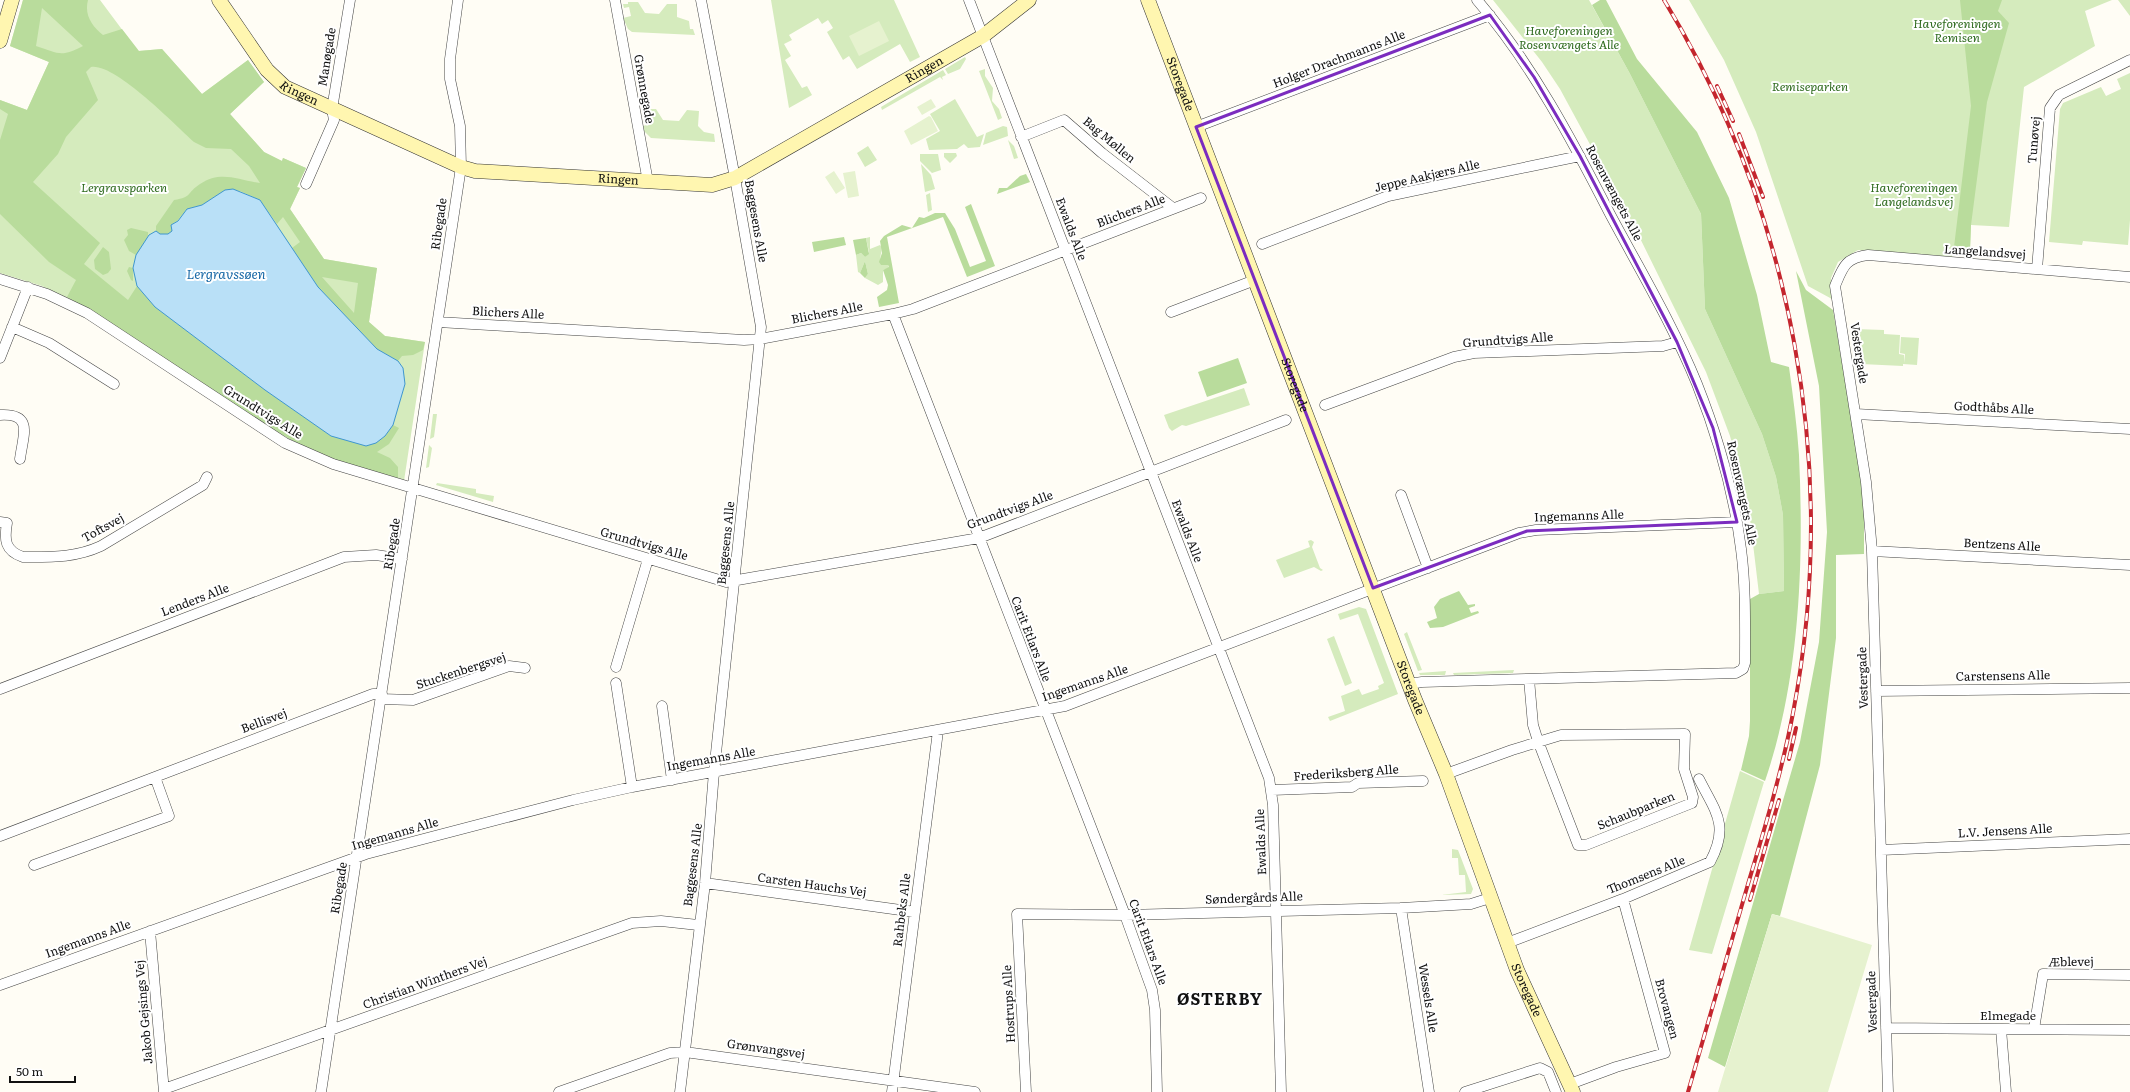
<svg xmlns="http://www.w3.org/2000/svg" width="2130" height="1092" font-family="Literata,serif">
	<style>
		.green { fill: #d5ebbd }
		.forest { fill: #b9dc9c; fill-rule: evenodd }
		.pitch { fill: #e6f2cf }
		.water { fill: #b9e0f7; stroke: #3f96cf }
		.lines { fill: none; stroke-linecap: round; stroke-linejoin: round }
		.street-casing { stroke: #444; stroke-width: 11 }
		.secondary-casing { stroke: #333; stroke-width: 15 }
		.street { stroke: #fff; stroke-width: 10 }
		.secondary { stroke: #fff6b0; stroke-width: 14 }
		.rail-casing { stroke: #c4262e; stroke-width: 4 }
		.rail { stroke: #fff; stroke-width: 2.5; stroke-dasharray: 8; stroke-linecap: butt }
		.marked { fill: none; stroke: #7b2cbf; stroke-width: 3; stroke-linejoin: round }
		.labels { text-anchor: middle; stroke-width: 4; stroke-linejoin: round; paint-order: stroke }
		.park-label { font-size: 12px; font-style: italic; fill: #2f6b1f; stroke: #fff }
		.street-label { font-size: 12px; fill: #111; stroke: #fff }
		.water-label { font-size: 13px; font-style: italic; fill: #1768a6; stroke: #fff }
		.district-label { font-size: 16px; font-weight: bold; letter-spacing: 1px; fill: #111; stroke: #fff }
	</style>
	<rect width="100%" height="100%" fill="#fffdf5"/>
	<path class="green" d="M23,0h77l38,51 24,-2 40,45 46,-34 16,22 -34,32 34,38 18,9 1,-3 23,10 -9,19 3,1 -10,21 34,50 53,9 -8,54 16,14 40,6 -21,139 -67,-21 -47,-21 -193,-125 -55,-28 -42,-13v-173l27,10 22,-48 -39,-16z
		M771,0h123l26,57 -10,5 -10,-18 -43,25 -8,-13 -6,4 -16,-28 6,-4 -5,-8 -6,4 -4,-6 -29,17 3,5 -8,4 7,12 -6,4 17,28 5,-2 5,9 -23,13z
		M1493,0h96l40,72 72,142 4,95 57,125 14,43 7,38 1,76 -25,3 -11,-92 -18,-66 -24,-64 -74,-150 -72,-133 -18,-27z
		M1689,0h423l-27,11 10,35 -71,41 -15,140 -38,-2 -1,25 -16,-2 -2,9 -94,-7 -20,12 -7,16 1,21 -24,-13 -52,-154 -32,-72z
		M2118,0h12v16z
		M628,2h10l7,11 14,1 8,-10h10v13l12,4 1,8h3l2,6 -63,-3 -4,-3 -5,-11 8,-2 -2,-9 -5,1 -1,-4h5z
		M965,57l1,2 -6,10 -12,5 -3,-5z
		M985,69v7l8,12 -1,13 7,8 3,9 -4,2 -19,-49z
		M943,70l3,5 -4,2 1,3 -3,-3 -58,33 -1,-3z
		M2130,73v147l-2,25 -45,-4 -1,4 -33,-3 11,-133 3,-6 38,-16 5,9 15,-7 -4,-10z
		M955,99l22,38 7,-3 -4,13 -12,1 -4,-4 -7,5 -28,1 -3,-11 14,-8 -10,-17z
		M648,109h8l7,11 16,1 8,-11 12,1 -1,15 6,6 10,2 1,8 -64,-4 -7,-7 -1,-5 7,-2 -1,-9h-5l-1,-5z
		M1003,126l4,1 1,9 -25,9 3,-12z
		M1008,140l6,6 4,12 -4,1z
		M868,146l9,14 -12,7 -8,-14z
		M944,153h12l1,3 -7,7 -6,-6z
		M920,154h18l3,16 -9,3 -12,-12z
		M921,164l10,11 4,14 -10,3z
		M930,193l2,17 -4,2 -2,-17z
		M870,237v12l10,-4 2,3 -2,11 1,6h7l1,3 -6,2v12l-5,3 -13,-7 3,-4 -3,-13 -5,12 -2,-1 -2,-17 5,-2 4,4 4,-5 -3,-14z
		M1854,329l30,1v4l16,1 -1,19 5,1v8l1,-9 -5,-1 1,-16 18,1 -2,27 -14,-1v2l-42,-2z
		M1244,388l6,17 -64,21 -4,-1 -10,6 -3,-3 -5,-13z
		M433,414h4l-3,23 -4,2z
		M429,445l3,3 -3,19 -3,1z
		M437,483l39,6v4l18,3 -1,6 -57,-17z
		M1311,540l3,2 -2,5 8,21 3,2 -2,1 -7,-4 -30,11 -8,-18 34,-13 -2,-6z
		M1359,607l7,2 32,85 -68,27 -2,-4 17,-6 -4,-15 18,-7 3,6 17,-6 -1,-3 6,-3 -26,-69 -18,6 -2,-6z
		M1407,632l15,38 -4,1 -14,-37z
		M1334,636l18,47 -7,3 -18,-47z
		M1514,670l-1,3 -59,2 -1,-2z
		M1446,671l-1,4h-25l-1,-2z
		M1740,771l24,11 -52,172 -23,-4z
		M1452,849l6,1 15,39 -2,5 -30,1 25,-3 -1,-17h-6l-1,-17h-6z"/>
	<path class="forest" d="M23,0h65c-4,15 4,26 15,35l19,-6 17,22 23,-2 40,45 46,-34 16,22 -34,32 34,38 18,9 1,-3 23,10 -9,19 3,1 -10,21 34,50 53,9 -8,54 16,14 40,6 -2,8 -10,5 -11,1 -4,5 -21,-12 -59,-62 -26,-39 8,-6 -17,-25 -6,7 -17,-24 -20,-9 -15,-1 -23,15 -15,4 -10,12 -6,4 1,6 -4,4 -8,-1 -4,-3v-5l18,-26c19,-3 12,-7 26,-16 21,-14 38,-4 60,-1l-11,-17 -18,-17 -25,-1 -12,-6c-20,-18 -79,-79 -103,-75l-5,5 12,28 -32,37 -8,17 -25,28 67,61 -16,21 44,36 9,-14 18,21 110,83 66,46 45,7 9,-7 8,-11 6,3 -10,16 -12,8 13,6 8,9v11c-29,-8 -59,-15 -87,-28 -86,-42 -160,-106 -244,-153l9,-17 -27,-18 -49,-48v-74l8,-26 -8,-5v-9l27,10 22,-48 -39,-16zM42,8l41,38c-22,12 -25,7 -47,0zM322,277l36,6 -4,30z
		M1600,0h6l31,59 60,73 32,66 28,97 14,67 18,5c4,29 8,59 10,88 5,108 1,223 -34,326l-24,-11 8,-34 1,-15v-122l9,-5 25,-3 -1,-76 -7,-38 -14,-43 -57,-125 -4,-95 -72,-142 -37,-67z
		M1960,0h42l-4,11 11,12 -22,79 -16,123 -1,25 -16,-3 17,-141z
		M1026,174l4,8 -33,12 2,-6h8l13,-12z
		M971,204l24,62 -28,11 -24,-60 -56,20 12,66 -20,4 -2,-10 10,-7 1,-5 -5,-15 6,-3 -1,-2h-7l-2,-3 3,-9 -2,-12 4,-5 18,-11 10,3 7,-11 5,1 11,-5h10l10,16 15,38 16,-6 -21,-54z
		M131,228l17,4c1,8 -6,17 -12,23l-7,-4 -5,-11 4,-5 -1,-5z
		M844,237l2,8 -32,7 -2,-10z
		M866,238l3,16 -4,3 -4,-4 -5,2 -3,-15z
		M103,247l6,5 2,17 -3,4 -5,2 -8,-6 -1,-9z
		M865,261l3,13 -3,4 -5,-5z
		M129,267l4,1v13l-2,-1 -4,-9z
		M1796,271l10,19 27,20 31,182v62l-28,1v83l-16,127 -40,151 -8,-2 -47,153 -17,-9 92,-316 19,-100 8,-110 -8,-146z
		M1238,358l9,25 -40,14 -9,-25z
		M1459,591l9,14 7,-1v2l-6,2 2,5 7,-2 1,2 -36,14 -13,1 -3,-6 10,-4 -3,-11 6,-8z"/>
	<path class="pitch" d="M879,21l10,20 -30,15 -10,-20z
		M931,99l5,8 -14,8 -5,-8z
		M929,116l2,1 7,14 -27,14 -7,-14z
		M834,171l11,17 -9,6 -11,-17z
		M855,171l4,25 -11,2 -5,-25z
		M1772,914l100,31 -44,147h-110z"/>
	<path class="water" d="M233,189l27,11 58,87 59,62 21,12 5,7 2,16 -12,41 -8,11 -9,7 -10,3 -35,-10 -66,-46 -110,-83 -18,-21 -4,-18 3,-13 13,-20 7,-4 4,3h8l4,-3 -1,-6 7,-4 9,-12 15,-4 23,-15z"/>
	<g class="lines">
		<defs>
			<path id="street" d="M615,0l33,182
				M969,0l300,778 4,27 8,287
				M1196,127l294,-112
				M1021,137l43,-17 38,33 71,55
				M306,184l28,-64 -2,-11 18,-109
				M1262,244l126,-48 192,-40
				M2037,269l13,-161 9,-13 71,-35
				M0,279l47,15 40,19 198,130 48,21 393,118 253,-44 307,-118
				M1171,312l84,-32
				M893,314l232,601 27,75 3,20 2,82
				M438,322l306,18 16,-1 133,-25 20,-5 288,-111
				M12,327l37,16 65,41
				M0,358l28,-71
				M1325,405l129,-48 20,-4 189,-7 14,-4
				M1856,414l274,15
				M0,415c34,-2 23,20 20,44
				M1401,495l27,73
				M0,522l7,1c-3,17 -2,28 16,34 28,0 52,1 78,-11l102,-61 4,-8
				M1872,551l258,14
				M616,667l32,-108
				M616,683l16,104
				M1409,684l13,-2 314,-9 7,-4 2,-6c0,-38 1,-76 -4,-114 -7,-56 -23,-112 -44,-165 -24,-59 -57,-114 -87,-170 -38,-74 -78,-150 -133,-214
				M0,689l344,-132 32,-2 26,4
				M1876,691l254,-3
				M381,699l32,1 96,-34 16,2
				M662,706l10,74
				M1446,774l66,-24 49,-15 124,-1 -1,35 9,28 -1,6 -106,42h-8l-40,-104 -5,-16 -4,-46
				M1272,790l80,-3 6,-4 65,-2
				M0,836l373,-142h9
				M1881,850l249,-11
				M34,865l135,-49 -14,-39
				M705,883l210,29
				M1401,908l28,184
				M150,931l14,161
				M1507,943l116,-44 87,-37c20,-37 5,-51 -11,-83
				M0,985l366,-131 207,-54 59,-13 433,-81 454,-173 17,-3 201,-8
				M1886,1028l244,2
				M2001,1029l5,63
				M2034,1029l9,-55 87,1
				M1570,1084l46,-17 49,-14 -42,-154
				M164,1089l468,-166 29,-2 37,4
				M321,1092l140,-925 -1,-41 -10,-47v-20l8,-59
				M559,1092l111,-39 15,-1 290,40
				M680,1092l25,-209 9,-111 47,-445 -26,-149 -34,-178
				M892,1092l46,-361
				M1026,1092l-9,-178 108,1 276,-7 70,-4 19,-6
				M1465,1092l75,-24 8,4 8,20
				M1888,1092l-16,-541 -6,-69 -31,-196c8,-19 10,-28 33,-31l262,22"/>
			<g id="secondary">
				<path id="s1" d="M219,0l48,70 18,17 176,80 14,4 237,14 23,-7 248,-142 46,-36"/>
				<path id="s2" d="M1148,0l267,700 31,74 71,196 56,122"/>
				<path d="M0,41l12,-41"/>
			</g>
		</defs>
		<use href="#street" class="street-casing"/>
		<use href="#secondary" class="secondary-casing"/>
		<use href="#street" class="street"/>
		<use href="#secondary" class="secondary"/>
		<defs>
			<path id="rail" d="M1664,0c129,212 176,469 129,713 -11,58 -28,114 -45,171 -20,69 -40,139 -60,208
				M1717,86l16,35
				M1739,134l24,63
				M1789,759l7,-31
				M1750,900l29,-100"/>
		</defs>
		<use href="#rail" class="rail-casing"/>
		<use href="#rail" class="rail"/>
	</g>
	<path class="marked" d="M1490,15l44,62 46,79 97,186 36,86 24,94 -210,9 -154,57 -177,-461z"/>
	<g class="labels">
		<g class="park-label">
			<text x="1957" y="28">Haveforeningen<tspan x="1957" dy="14">Remisen</tspan></text>
			<text x="1569" y="35">Haveforeningen<tspan x="1569" dy="14">Rosenvængets Alle</tspan></text>
			<text x="1810" y="91">Remiseparken</text>
			<text x="124" y="192">Lergravsparken</text>
			<text x="1914" y="192">Haveforeningen<tspan x="1914" dy="14">Langelandsvej</tspan></text>
		</g>
		<g class="street-label">
			<text transform="translate(327 57) rotate(-81)" y="4">Manøgade</text>
			<text transform="translate(1339 59) rotate(-21)" y="4">Holger Drachmanns Alle</text>
			<text dy="4" stroke="none"><textPath href="#s1" startOffset="797">Ringen</textPath></text>
			<text dy="4" stroke="none"><textPath href="#s2" startOffset="90">Storegade</textPath></text>
			<text transform="translate(644 89) rotate(80)" y="4">Grønnegade</text>
			<text dy="4" stroke="none"><textPath href="#s1" startOffset="125">Ringen</textPath></text>
			<text transform="translate(1109 140) rotate(40)" y="4">Bag Møllen</text>
			<text transform="translate(2034 140) rotate(-85)" y="4">Tunøvej</text>
			<text transform="translate(1427 176) rotate(-13)" y="4">Jeppe Aakjærs Alle</text>
			<text dy="4" stroke="none"><textPath href="#s1" startOffset="461">Ringen</textPath></text>
			<text transform="translate(1614 193) rotate(62)" y="4">Rosenvængets Alle</text>
			<text transform="translate(1131 211) rotate(-21)" y="4">Blichers Alle</text>
			<text transform="translate(756 221) rotate(80)" y="4">Baggesens Alle</text>
			<text transform="translate(439 224) rotate(-82)" y="4">Ribegade</text>
			<text transform="translate(1071 229) rotate(69)" y="4">Ewalds Alle</text>
			<text transform="translate(1985 252) rotate(4)" y="4">Langelandsvej</text>
			<text transform="translate(508 313) rotate(3)" y="4">Blichers Alle</text>
			<text transform="translate(827 313) rotate(-11)" y="4">Blichers Alle</text>
			<text transform="translate(1508 340) rotate(-4)" y="4">Grundtvigs Alle</text>
			<text transform="translate(1859 353) rotate(81)" y="4">Vestergade</text>
			<text dy="4" stroke="none"><textPath href="#s2" startOffset="412">Storegade</textPath></text>
			<text transform="translate(1994 408) rotate(3)" y="4">Godthåbs Alle</text>
			<text transform="translate(263 412) rotate(32)" y="4">Grundtvigs Alle</text>
			<text transform="translate(1742 493) rotate(78)" y="4">Rosenvængets Alle</text>
			<text transform="translate(1010 510) rotate(-20)" y="4">Grundtvigs Alle</text>
			<text transform="translate(1579 516) rotate(-2)" y="4">Ingemanns Alle</text>
			<text transform="translate(103 528) rotate(-29)" y="4">Toftsvej</text>
			<text transform="translate(1187 531) rotate(69)" y="4">Ewalds Alle</text>
			<text transform="translate(726 543) rotate(-84)" y="4">Baggesens Alle</text>
			<text transform="translate(392 544) rotate(-81)" y="4">Ribegade</text>
			<text transform="translate(644 544) rotate(16)" y="4">Grundtvigs Alle</text>
			<text transform="translate(2002 545) rotate(3)" y="4">Bentzens Alle</text>
			<text transform="translate(195 600) rotate(-21)" y="4">Lenders Alle</text>
			<text transform="translate(1031 639) rotate(69)" y="4">Carit Etlars Alle</text>
			<text transform="translate(461 671) rotate(-18)" y="4">Stuckenbergsvej</text>
			<text transform="translate(2003 676) rotate(-1)" y="4">Carstensens Alle</text>
			<text transform="translate(1863 678) rotate(-92)" y="4">Vestergade</text>
			<text transform="translate(1085 683) rotate(-19)" y="4">Ingemanns Alle</text>
			<text dy="4" stroke="none"><textPath href="#s2" startOffset="736">Storegade</textPath></text>
			<text transform="translate(264 721) rotate(-21)" y="4">Bellisvej</text>
			<text transform="translate(711 759) rotate(-10)" y="4">Ingemanns Alle</text>
			<text transform="translate(1346 773) rotate(-4)" y="4">Frederiksberg Alle</text>
			<text transform="translate(1636 811) rotate(-22)" y="4">Schaubparken</text>
			<text transform="translate(2005 831) rotate(-3)" y="4">L.V. Jensens Alle</text>
			<text transform="translate(395 834) rotate(-16)" y="4">Ingemanns Alle</text>
			<text transform="translate(1261 842) rotate(-92)" y="4">Ewalds Alle</text>
			<text transform="translate(693 865) rotate(-83)" y="4">Baggesens Alle</text>
			<text transform="translate(1646 875) rotate(-22)" y="4">Thomsens Alle</text>
			<text transform="translate(812 885) rotate(8)" y="4">Carsten Hauchs Vej</text>
			<text transform="translate(339 888) rotate(-81)" y="4">Ribegade</text>
			<text transform="translate(1254 898) rotate(-2)" y="4">Søndergårds Alle</text>
			<text transform="translate(902 910) rotate(-83)" y="4">Rahbeks Alle</text>
			<text transform="translate(88 939) rotate(-20)" y="4">Ingemanns Alle</text>
			<text transform="translate(1148 942) rotate(70)" y="4">Carit Etlars Alle</text>
			<text transform="translate(2071 962) rotate(-1)" y="4">Æblevej</text>
			<text transform="translate(425 983) rotate(-20)" y="4">Christian Winthers Vej</text>
			<text dy="4" stroke="none"><textPath href="#s2" startOffset="1060">Storegade</textPath></text>
			<text transform="translate(1428 998) rotate(81)" y="4">Wessels Alle</text>
			<text transform="translate(1872 1002) rotate(-92)" y="4">Vestergade</text>
			<text transform="translate(1009 1004) rotate(-93)" y="4">Hostrups Alle</text>
			<text transform="translate(1667 1009) rotate(75)" y="4">Brovangen</text>
			<text transform="translate(144 1012) rotate(-95)" y="4">Jakob Gejsings Vej</text>
			<text x="2008" y="1020">Elmegade</text>
			<text transform="translate(766 1049) rotate(8)" y="4">Grønvangsvej</text>
		</g>
		<g class="water-label">
			<text x="226" y="279">Lergravssøen</text>
		</g>
		<g class="district-label">
			<text x="1220" y="1005">ØSTERBY</text>
		</g>
	</g>
	<path d="M10 1076v6h65v-6" fill="none" stroke="#111111" stroke-width="2"/>
	<text x="16" y="1076" font-size="12" fill="#111111" stroke="#ffffff" stroke-width="3" paint-order="stroke">50 m</text>
</svg>
